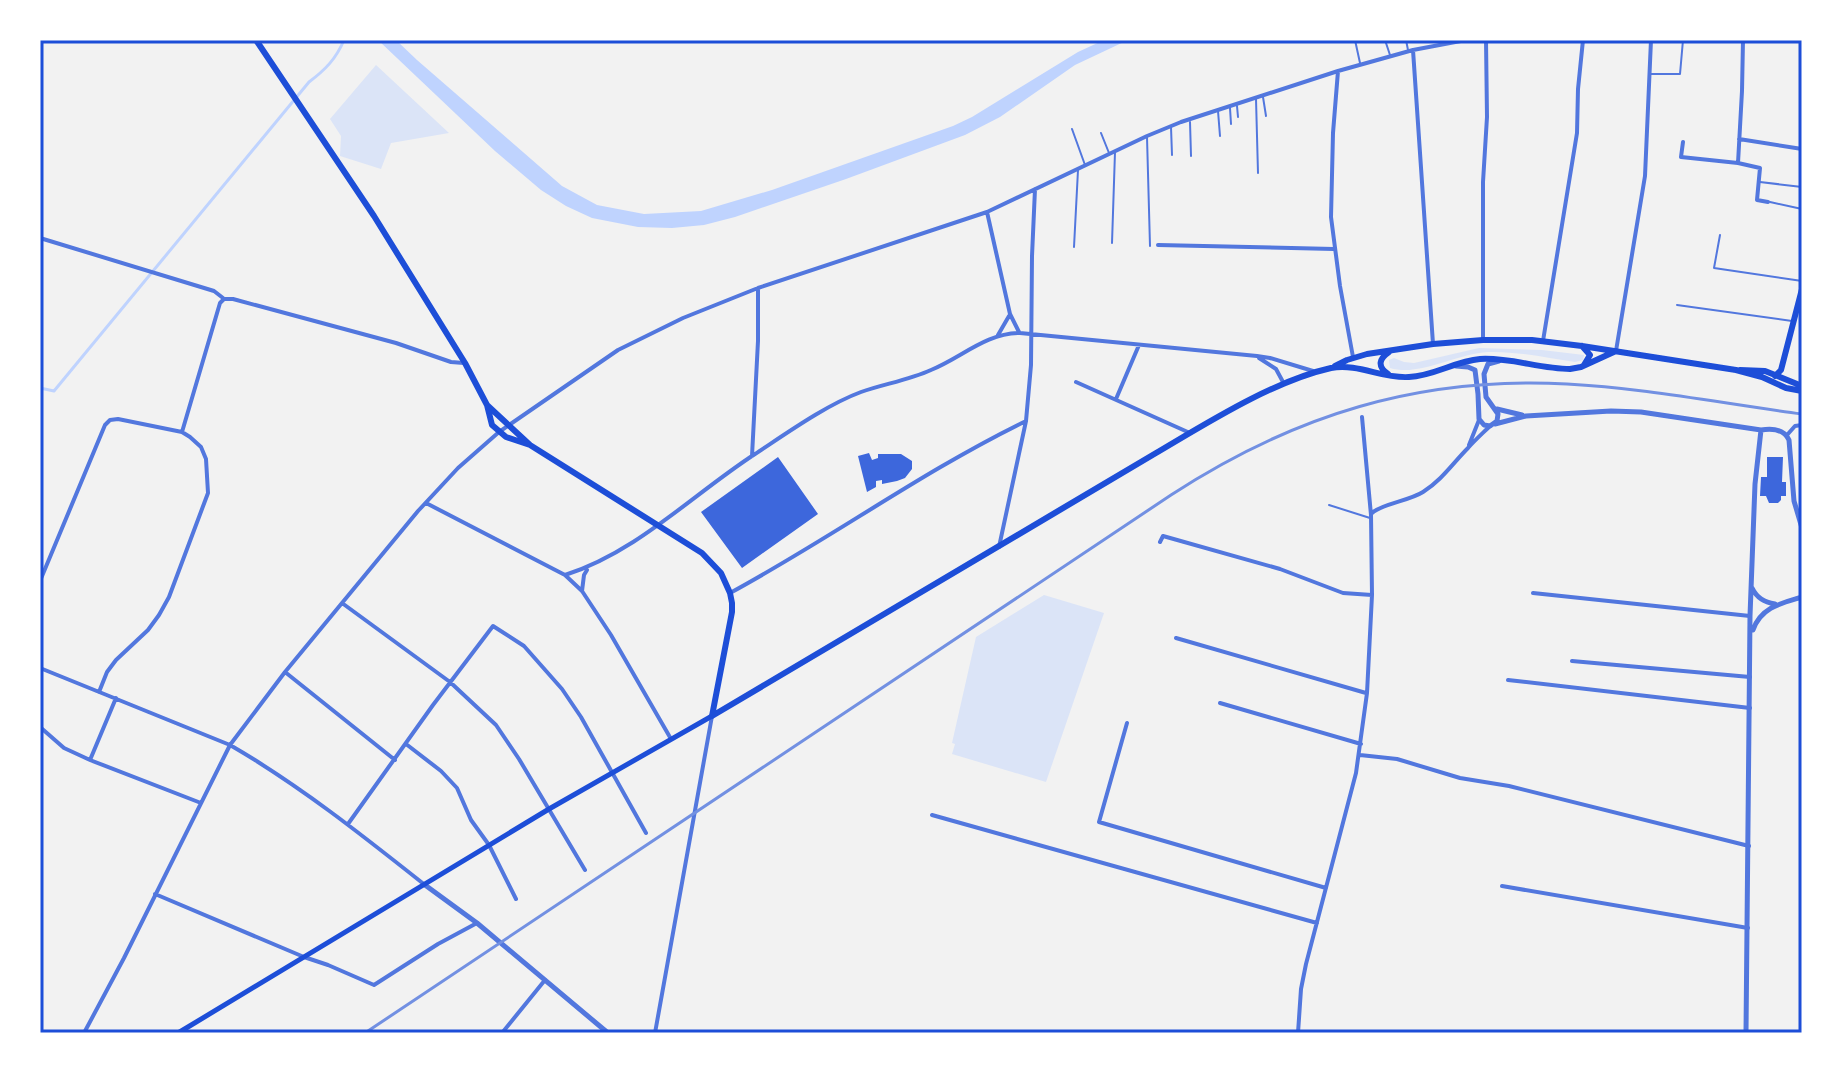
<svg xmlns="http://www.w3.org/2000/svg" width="1842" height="1073" font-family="'Alegreya Sans',sans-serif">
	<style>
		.green { fill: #dbe4f7 }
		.water { fill: #bfd3fe }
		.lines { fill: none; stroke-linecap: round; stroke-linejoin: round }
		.stream { stroke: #bfd3fe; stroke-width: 3 }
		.building { fill: #3d67dc }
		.service { stroke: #5277de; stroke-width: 2 }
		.minor { stroke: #5277de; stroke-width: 4 }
		.tertiary { stroke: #5277de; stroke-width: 5 }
		.secondary { stroke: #1d4ed8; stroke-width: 5 }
		.primary { stroke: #1d4ed8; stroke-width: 6 }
		.rail { stroke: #7290e2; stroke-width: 3 }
		.neatline { fill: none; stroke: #1d4ed8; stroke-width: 3 }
	</style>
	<rect width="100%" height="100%" fill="#f2f2f2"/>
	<path class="green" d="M376,65l73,68 -58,10 -10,26 -41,-13 1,-20 -11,-17z
		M1479,348l63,2 42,5 -1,5 -8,2c-28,-4 -59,-11 -87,-10 -33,2 -69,25 -98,16l-1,-8 5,-2 10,4 10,1z
		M1044,595l60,18 -58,169 -94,-28 3,-10 -3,-1 24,-106z"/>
	<path class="water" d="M378,40h18l21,20 145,126 35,19 47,9 57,-3 71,-21 181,-64 19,-9 106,-65 26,-12h24l-53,25 -75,52 -35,18 -119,44 -111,38 -31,8 -32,3 -34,-1 -46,-9 -26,-12 -25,-16 -46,-39z"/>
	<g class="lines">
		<path class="stream" d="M40,388l14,3 255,-309c16,-12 27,-23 35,-42"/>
	</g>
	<path class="building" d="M869,453l3,7 6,-2v-4h23l11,7v8l-7,9 -8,3 -15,3v-4l-6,1v6l-9,5 -9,-36z
		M778,457l40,57 -76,54 -41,-56z
		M1767,457h16l-1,25h4v14h-5v4l-3,3h-9l-3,-7h-6l1,-19h6z"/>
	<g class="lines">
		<path class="service" d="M1355,40l5,23
			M1385,40l5,15
			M1406,40l2,10
			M1751,42v-2
			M1651,74h29l3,-34
			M1263,97l3,19
			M1256,99l2,74
			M1237,106l1,11
			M1230,108l1,16
			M1218,111l2,25
			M1190,122l1,34
			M1171,127l1,28
			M1072,129l13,36
			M1101,133l8,20
			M1147,137l3,109
			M1760,182l42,5
			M1770,202l32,7
			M1720,235l-6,33 88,13
			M1112,243l3,-91
			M1074,247l4,-77
			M1677,305l115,16
			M1329,505l41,13"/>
		<path class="minor" d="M1413,50l20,294
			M1338,71l-5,62 -2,84 9,69 13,71
			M1739,139l63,10
			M1683,142l-2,15 57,6 4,-72 1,-51
			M1738,163l22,5 -3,32 11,2
			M987,212l23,102 9,18
			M40,238l174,53 9,7
			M1158,245l176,4
			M998,335l11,-19
			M1483,340v-158l4,-65 -1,-77
			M1543,341l34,-208 1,-44 5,-49
			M1616,351l29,-175 6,-136
			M1259,358l17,11 7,13
			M1076,382l114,51
			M1116,399l23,-54
			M182,432l38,-129 4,-4h9l163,44 55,19 13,1
			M1787,435l8,-9 7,-1
			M1469,445l10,-25
			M752,456l6,-115v-53
			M426,503l139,72 17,16 29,44 60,104
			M1372,513c9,-9 37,-12 51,-21 19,-12 30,-29 45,-44 7,-8 15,-15 22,-22
			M1160,542l3,-6 117,33 63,24 29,2
			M999,547l27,-126 5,-56 1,-109 3,-67
			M565,575c72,-23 127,-80 190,-121 32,-21 71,-49 106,-62 23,-8 48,-12 70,-22 30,-12 55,-37 89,-37l237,23 13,2 43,13
			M40,581l65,-156 5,-5 8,-1 64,13 8,5 11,10 5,12 2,34 -39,104 -10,18 -11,15 -32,30 -9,12 -8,20
			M582,591l2,-16 3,-5
			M730,593c100,-54 193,-122 296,-172
			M1533,593l217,23
			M342,603l108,79 46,43 23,34 66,111
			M1176,638l190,55
			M1572,661l178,16
			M40,668l190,77c69,40 132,90 195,140
			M285,672l110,88
			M1508,680l242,28
			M1220,703l141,41
			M1127,723l-28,99 227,66
			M40,727l24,21 26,12 111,43
			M406,744l35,27 16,17 14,32 18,25 27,54
			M1360,755l37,4 63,19 49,8 240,60
			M90,760l26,-62
			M932,815l385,108
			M348,824l85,-119 60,-79 31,20 38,43 19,28 65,116
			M1502,886l246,42
			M155,894l149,63 24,8 46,20 64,-41 39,-21
			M84,1033l40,-75 106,-213 55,-73 133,-161 40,-43 41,-36 119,-82 65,-32 75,-30 229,-76 160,-76 34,-14 157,-51 75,-21 53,-10
			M502,1033l43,-53
			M655,1033l57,-317
			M1298,1033l3,-44 5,-25 50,-191 11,-80 5,-98 -1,-80 -9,-98"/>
		<path class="tertiary" d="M1456,366l12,1 7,3 3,24 1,25 5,6 6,1 7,-5 1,-7 -12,-17 -2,-23 4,-10 11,-3
			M1497,409l25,6
			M1495,424l31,-8 85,-5 30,1 120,18c12,-2 23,-1 28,10l5,61 8,27
			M1752,588c5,10 12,14 23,16
			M1753,630c8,-23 29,-27 49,-33
			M425,885l52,38 131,110
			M1746,1033l4,-417 5,-132 6,-54"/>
		<path class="secondary" d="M178,1033l371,-224 163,-93"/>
		<path class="primary" d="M256,40l118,176 91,147 22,42 5,20 14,12 24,8
			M1582,346l8,9 -6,10
			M1335,366l12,-6 20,-6 66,-10 50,-4h49l50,6 154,24 26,7 24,11 16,3
			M1740,370l25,1 37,15
			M1388,374c-11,-8 -9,-15 1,-22
			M1775,376l6,-6 21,-81
			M487,405l43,40 172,108 19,20 9,20 2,10v9l-20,104
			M712,716l444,-263c51,-30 117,-72 175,-85 28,-5 51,11 78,9 25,-1 46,-16 71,-18 30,-2 60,10 90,10l11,-2 35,-16"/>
		<path class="rail" d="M365,1033l806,-538c123,-80 248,-119 396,-111 78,4 158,20 235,30"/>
	</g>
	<rect width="1842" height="1073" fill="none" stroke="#ffffff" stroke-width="84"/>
	<rect x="42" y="42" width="1758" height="989" class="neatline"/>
</svg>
